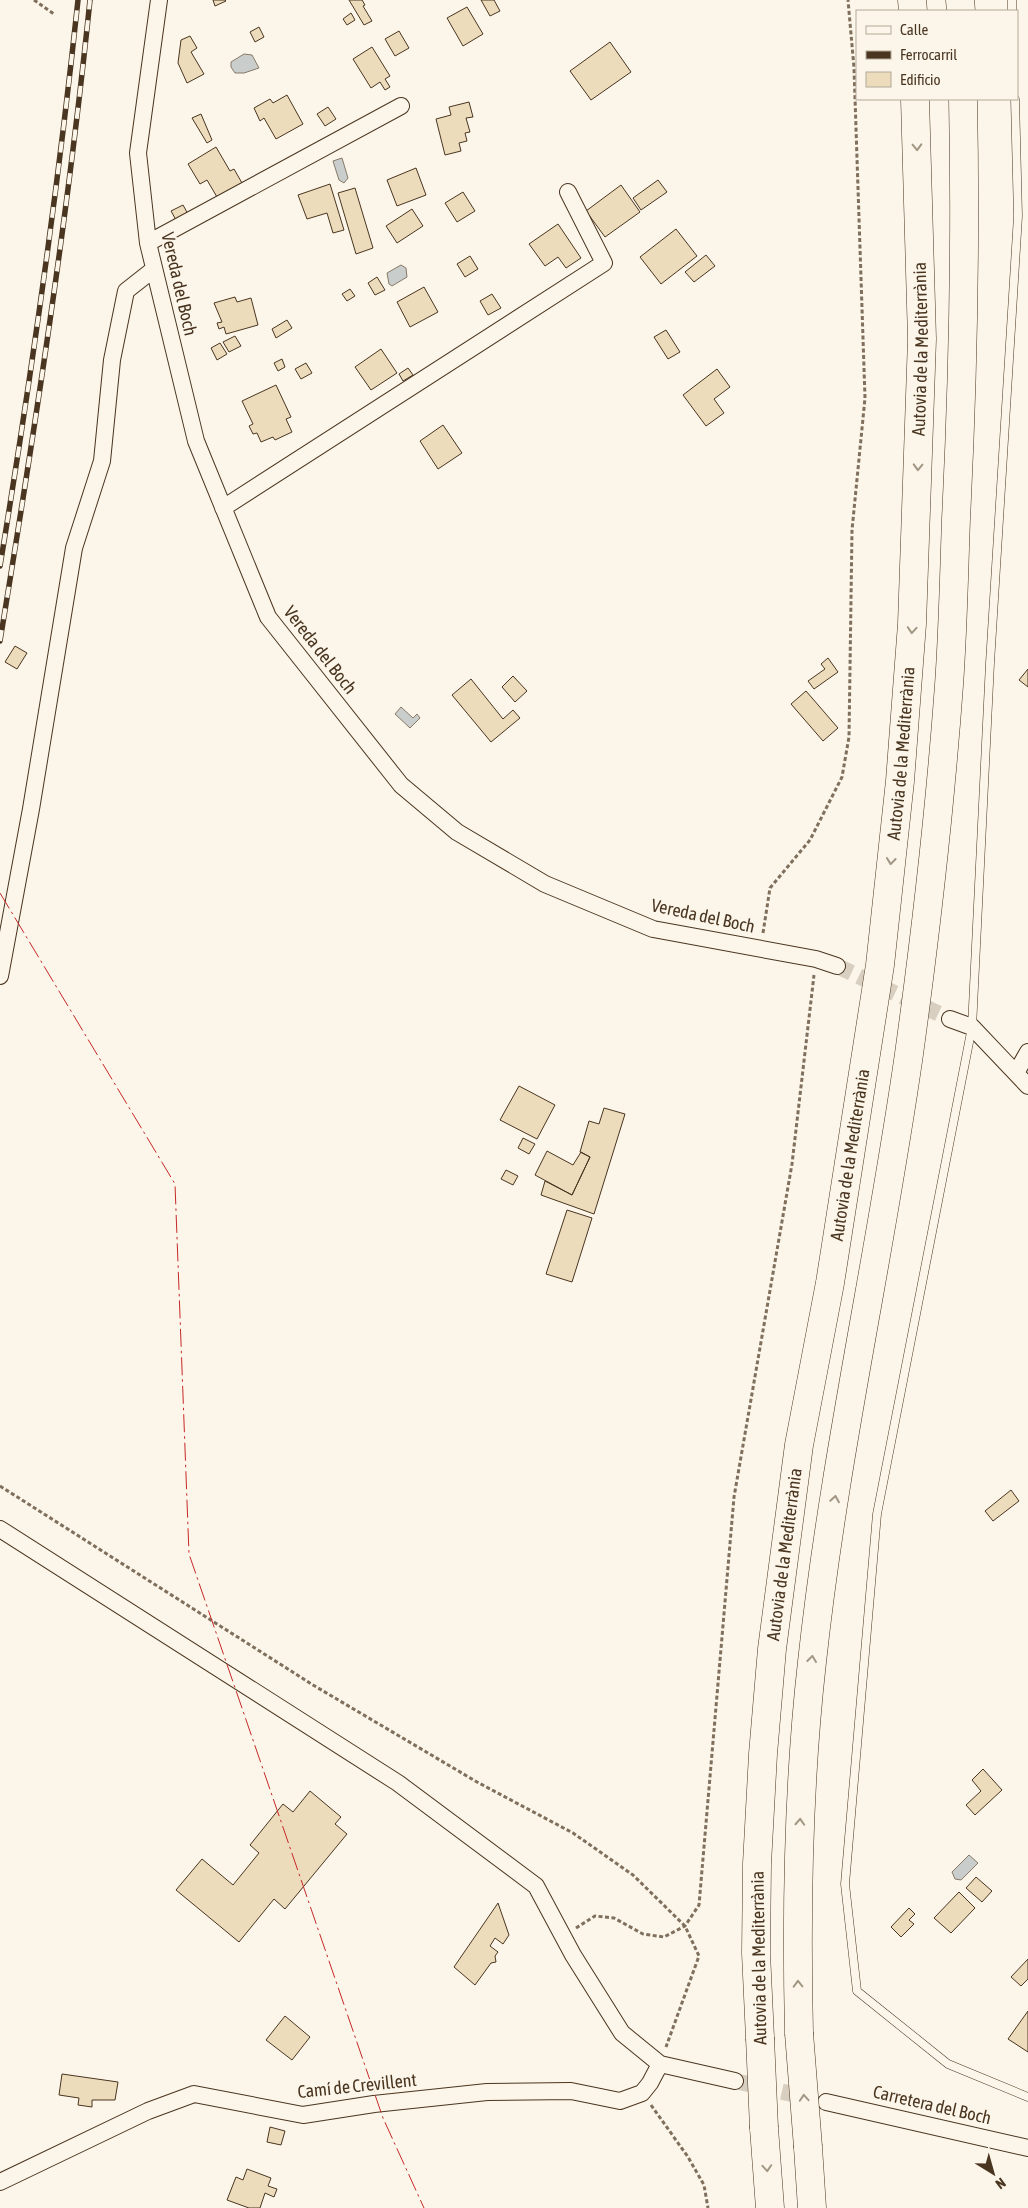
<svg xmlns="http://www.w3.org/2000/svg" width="1028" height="2208" font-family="'Asap Condensed',sans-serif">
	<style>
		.water { fill: #c9cecd; stroke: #887966 }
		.building { fill: #ecdcbc; stroke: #4a3520 }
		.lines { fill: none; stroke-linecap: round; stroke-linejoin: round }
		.street-tunnel { stroke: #d8cfc1; stroke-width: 16; stroke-dasharray: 16 8; stroke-linecap: butt }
		.lane-casing { stroke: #4a3520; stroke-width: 9 }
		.street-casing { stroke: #4a3520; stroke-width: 18 }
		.highway-casing { stroke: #4a3520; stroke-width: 29 }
		.path { stroke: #7f6f5c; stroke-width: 3; stroke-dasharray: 4 2.5; stroke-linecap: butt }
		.lane { stroke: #fbf6e9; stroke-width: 8 }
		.street { stroke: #fbf6e9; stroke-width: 16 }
		.highway { stroke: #fbf6e9; stroke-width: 28 }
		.rail-casing { stroke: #4a3520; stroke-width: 5.5 }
		.rail { stroke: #fbf6e9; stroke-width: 4; stroke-dasharray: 11; stroke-linecap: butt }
		.highway-bridge-casing { stroke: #4a3520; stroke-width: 29; stroke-linecap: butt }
		.highway-bridge { stroke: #fbf6e9; stroke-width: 28 }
		.power { stroke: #c62828; stroke-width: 1; stroke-dasharray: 18 4 2.5 4; stroke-linecap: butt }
		.oneway { stroke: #a29684 }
		.labels { text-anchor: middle; stroke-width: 4; stroke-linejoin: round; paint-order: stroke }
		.street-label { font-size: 18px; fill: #4a3520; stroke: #fbf6e9 }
	</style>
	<rect width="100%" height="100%" fill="#fbf6e9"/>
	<path class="water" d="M244,54l8,1 7,13 -15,5h-9l-4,-6v-5z
		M342,158l6,20 -4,5 -5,-3 -6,-19z
		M401,265l5,3 1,9 -15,9 -3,-2 -2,-11z
		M401,707l12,11 4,-4 3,4 -10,10 -15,-14z
		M969,1855l9,8 -17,17 -6,-1 -3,-7z"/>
	<path class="building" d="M213,0h12l1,1 -11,5z
		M349,0h13l3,5 -2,1 9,15 -8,4z
		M481,0h13l6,11 -10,5z
		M467,7l16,27 -20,12 -16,-28z
		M351,13l4,7 -8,5 -4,-6z
		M259,27l5,10 -9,5 -5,-10z
		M399,31l10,17 -14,8 -10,-17z
		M190,36l7,12 -6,4 13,22 -17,9 -9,-20 3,-23z
		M610,42l21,30 -40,28 -21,-29z
		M372,47l18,29 -5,3 5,8 -5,3 -5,-8 -9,6 -18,-29z
		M287,95l16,29 -27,15 -12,-21 -4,3 -6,-13 16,-9 3,4z
		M469,102l4,15 -7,1 4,14 -5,1 2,8 -8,2 2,8 -16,4 -9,-36 15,-4 -2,-8z
		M328,107l8,12 -11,7 -8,-12z
		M201,114l11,26 -5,3 -15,-25z
		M216,147l14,24 4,-2 8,14 -25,14 -10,-17 -7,4 -12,-20z
		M416,168l10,27 -29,11 -10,-26z
		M658,180l9,12 -26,18 -8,-12z
		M330,184l14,46 -11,3 -6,-20 -20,6 -9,-24z
		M621,185l19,27 -35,25 -19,-26z
		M355,188l18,60 -17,6 -18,-61z
		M463,192l12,19 -18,11 -12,-19z
		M183,205l5,9 -12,6 -5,-9z
		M412,209l11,17 -26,17 -11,-17z
		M558,224l23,34 -15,10 -8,-11 -13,9 -16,-22z
		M676,229l21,27 -36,28 -21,-27z
		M706,255l9,11 -21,16 -9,-10z
		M470,256l8,13 -13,8 -8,-13z
		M377,277l8,13 -10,5 -7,-12z
		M424,287l14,25 -28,15 -13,-25z
		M350,289l5,7 -8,5 -5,-7z
		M492,294l9,14 -13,7 -8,-14z
		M235,297l2,5 14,-4 7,27 -32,9 -2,-7 -5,2 -2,-6 5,-1 -8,-19z
		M287,320l5,8 -16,10 -4,-9z
		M666,330l14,22 -12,7 -14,-22z
		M235,336l6,10 -12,6 -6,-10z
		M220,343l7,11 -10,6 -6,-12z
		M381,349l16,24 -26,17 -16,-23z
		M282,359l3,8 -7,4 -4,-8z
		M306,363l6,10 -11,6 -6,-10z
		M408,368l5,7 -10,6 -4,-7z
		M717,369l13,18 -16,12 10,14 -18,13 -23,-31z
		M276,385l15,32 -5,2 6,13 -17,8 -2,-3 -12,5 -4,-9 -4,1 -4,-8 4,-2 -11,-23z
		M443,425l19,28 -24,16 -18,-28z
		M15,646l12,7 -10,16 -12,-7z
		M828,658l10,14 -24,17 -6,-8 17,-12 -4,-5z
		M1028,669v18l-9,-7z
		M513,676l14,15 -12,11 -13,-15z
		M471,679l32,40 10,-9 7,8 -29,24 -39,-47z
		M806,691l32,37 -15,13 -32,-37z
		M519,1086l36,19 -18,34 -37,-19z
		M604,1108l21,6 -31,100 -53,-19 4,-14 27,14 18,-38 -10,-5 9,-31 10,3z
		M523,1138l12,6 -6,10 -11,-6z
		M547,1151l26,14 8,-13 9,5 -18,38 -37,-20z
		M506,1170l12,6 -5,9 -12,-6z
		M567,1210l25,8 -20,64 -26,-8z
		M1011,1490l8,11 -26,20 -8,-10z
		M983,1769l19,21 -27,25 -9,-10 15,-14 -9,-11z
		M310,1791l31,26 -6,7 12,10 -62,75 -11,-10 -35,43 -63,-52 26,-31 31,26 26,-32 -9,-8 33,-41 10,8z
		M976,1877l16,14 -10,11 -16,-14z
		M959,1892l16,16 -24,25 -17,-15z
		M498,1903l11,32 -6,9 -8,-6 -5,8 8,6 -3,4 1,6 -5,1 -16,22 -21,-18z
		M909,1908l6,6 -6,6 5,4 -13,13 -10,-10z
		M1028,1959v20l-7,7 -10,-9z
		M1028,2011v41l-20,-13z
		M285,2016l25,21 -18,23 -26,-20z
		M62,2074l56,8 -3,18h-23v7l-14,-2 1,-7 -20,-3z
		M270,2127l15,4 -4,14 -14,-3z
		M247,2169l24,9 -3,8 9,3 -3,8 -9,-4 -5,15h-11l-22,-8 9,-23 7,3z"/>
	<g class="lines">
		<path class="street-tunnel" d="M837,966l113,53
			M735,2081l75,17"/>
		<defs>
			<path id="lane" d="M1012,0v11
				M1015,99l3,117 -28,447 -18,364 -95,487 -32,370 12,107 91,73 80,33"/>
			<path id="street" d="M159,0l-21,153 10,90 48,198 72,176 133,168 56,47 88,52 108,45 163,30 21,7
				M148,243l253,-137
				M223,508l381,-245 -36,-71
				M0,976l31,-167 43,-261 28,-87 10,-101 14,-69 28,-22
				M950,1019l22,8 56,59
				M1016,1073l12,-21
				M0,1529l398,254 138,103 37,69 49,78 38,31 75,17
				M826,2102l202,46
				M0,2182l148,-71 46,-17 109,21 71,-11 113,-12 84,-1 49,10 22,-8 8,-10 10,-19"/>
			<g id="highway">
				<path d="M912,0l1,11"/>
				<path d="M960,0l1,11"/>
				<path d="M799,2033c-3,-124 -1,-248 13,-371 22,-204 68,-405 97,-608 17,-123 31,-246 40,-369 4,-55 5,-111 7,-166 7,-140 10,-280 7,-420"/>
				<path id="s1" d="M760,2038l-4,-85 1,-89 6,-110 9,-105 27,-204 31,-162 50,-318 20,-184 12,-157 10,-285 -7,-240"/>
				<path d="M764,2128l6,80"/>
				<path d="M808,2147l4,61"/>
			</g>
		</defs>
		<use href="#lane" class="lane-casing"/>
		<use href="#street" class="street-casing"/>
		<use href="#highway" class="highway-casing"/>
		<path class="path" d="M34,0l20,14
			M763,933l7,-45 40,-48 32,-63 7,-40 3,-207 13,-132 -11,-330 -6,-68
			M0,1486l313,199 164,97 96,51 60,42 52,51 14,30 -33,91
			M576,1928l19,-12 19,2 29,16 21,3 21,-11 14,-21 35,-408 58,-333 22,-189
			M651,2105l37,52 16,28 4,23"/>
		<use href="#lane" class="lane"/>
		<use href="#street" class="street"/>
		<use href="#highway" class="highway"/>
		<defs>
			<path id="rail" d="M0,566c31,-188 58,-377 78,-566
				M0,641c35,-213 68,-426 90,-641"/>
		</defs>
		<use href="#rail" class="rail-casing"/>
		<use href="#rail" class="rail"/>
		<defs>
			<path id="highway-bridge" d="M799,2033l9,114
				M760,2038l4,90"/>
		</defs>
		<use href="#highway-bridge" class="highway-bridge-casing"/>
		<use href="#highway-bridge" class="highway-bridge"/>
		<path class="power" d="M0,893l175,291 14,370 194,564 41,90"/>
	</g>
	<defs><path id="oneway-chevron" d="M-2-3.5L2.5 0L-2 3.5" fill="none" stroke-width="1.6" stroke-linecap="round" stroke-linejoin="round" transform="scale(1.25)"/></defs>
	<g class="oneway">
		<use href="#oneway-chevron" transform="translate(917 147) rotate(88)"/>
		<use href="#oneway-chevron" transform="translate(918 467) rotate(92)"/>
		<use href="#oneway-chevron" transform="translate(912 630) rotate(94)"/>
		<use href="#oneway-chevron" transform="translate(891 861) rotate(96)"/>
		<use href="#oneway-chevron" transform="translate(835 1499) rotate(-81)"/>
		<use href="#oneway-chevron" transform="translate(812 1659) rotate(-83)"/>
		<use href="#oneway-chevron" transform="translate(800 1822) rotate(-87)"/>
		<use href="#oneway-chevron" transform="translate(798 1984) rotate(-91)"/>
		<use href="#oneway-chevron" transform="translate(804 2098) rotate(-94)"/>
		<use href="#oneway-chevron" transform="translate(767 2168) rotate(86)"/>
	</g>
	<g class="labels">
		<g class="street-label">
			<text transform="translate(179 284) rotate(77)" y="6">Vereda del Boch</text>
			<text dy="6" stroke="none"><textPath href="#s1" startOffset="1700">Autovia de la Mediterrània</textPath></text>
			<text transform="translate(320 650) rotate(52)" y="6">Vereda del Boch</text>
			<text dy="6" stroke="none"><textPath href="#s1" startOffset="1295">Autovia de la Mediterrània</textPath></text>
			<text transform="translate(703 916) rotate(12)" y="6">Vereda del Boch</text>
			<text dy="6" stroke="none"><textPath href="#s1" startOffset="890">Autovia de la Mediterrània</textPath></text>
			<text dy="6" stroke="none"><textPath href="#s1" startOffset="485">Autovia de la Mediterrània</textPath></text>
			<text transform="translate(759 1958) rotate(-91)" y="6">Autovia de la Mediterrània</text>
			<text transform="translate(357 2086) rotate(-6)" y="6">Camí de Crevillent</text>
			<text transform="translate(932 2105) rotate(13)" y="6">Carretera del Boch</text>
		</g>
	</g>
	<rect x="856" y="10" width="162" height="90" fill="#fbf6e9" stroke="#b4a999"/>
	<rect x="866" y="26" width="25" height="8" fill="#fbf6e9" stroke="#b4a999"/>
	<text x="900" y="35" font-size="15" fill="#4a3520">Calle</text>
	<rect x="866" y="51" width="25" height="8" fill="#4a3520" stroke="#b4a999"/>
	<text x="900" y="60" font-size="15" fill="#4a3520">Ferrocarril</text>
	<rect x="866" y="72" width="25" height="15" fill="#ecdcbc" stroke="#b4a999"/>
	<text x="900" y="85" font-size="15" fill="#4a3520">Edificio</text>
	<g transform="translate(993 2173) rotate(143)" stroke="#fbf6e9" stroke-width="4" paint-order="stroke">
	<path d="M0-4L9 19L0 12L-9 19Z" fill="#4a3520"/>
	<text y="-8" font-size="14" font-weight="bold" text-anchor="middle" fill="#4a3520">N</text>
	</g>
</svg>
